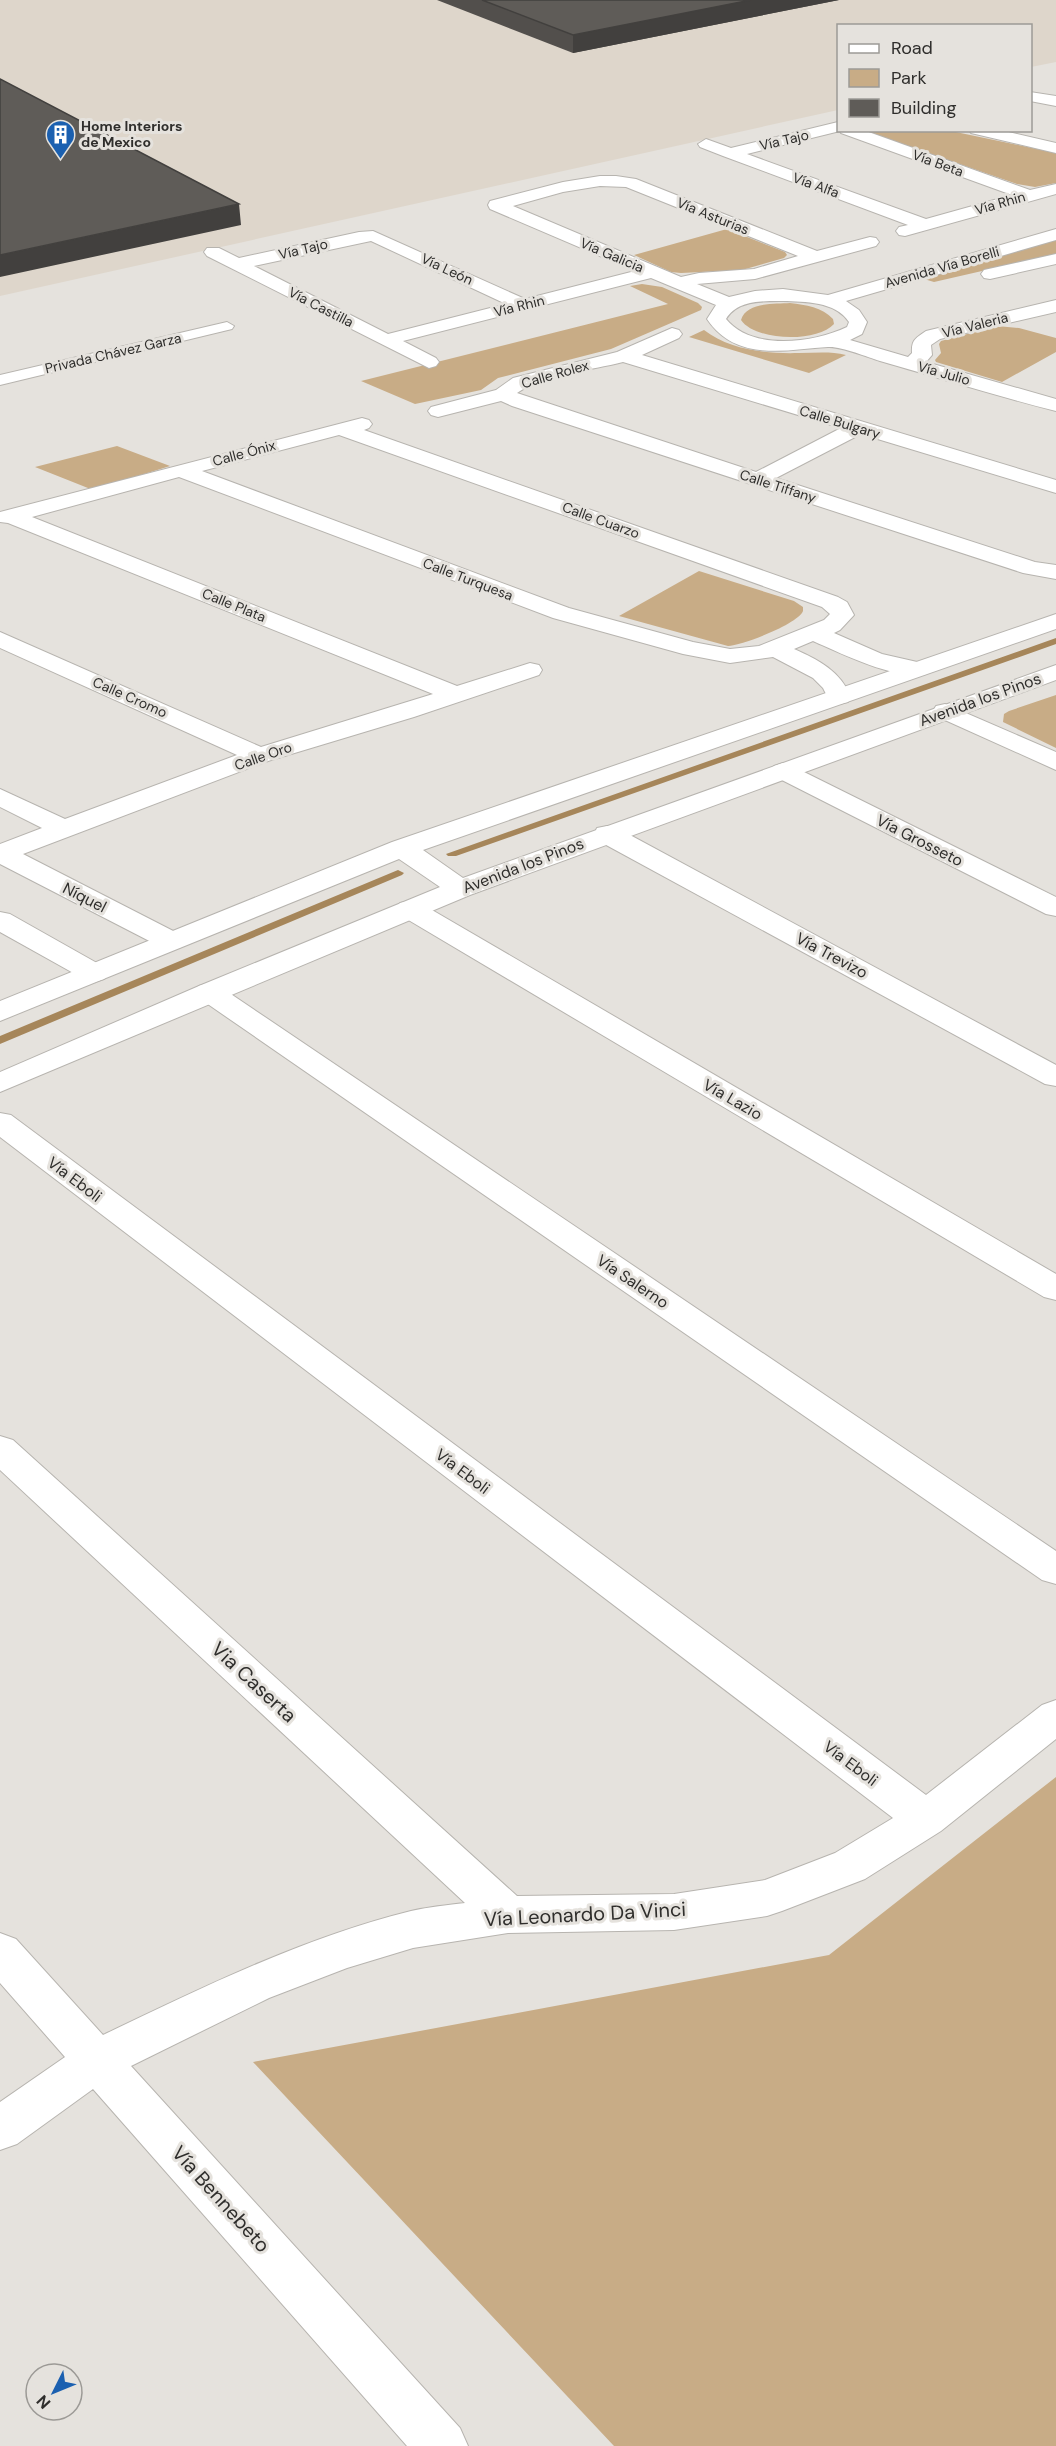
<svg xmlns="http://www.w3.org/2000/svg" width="1056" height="2446" font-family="'DM Sans',sans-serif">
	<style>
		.built { fill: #ded6cb }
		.green { fill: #c8ac86 }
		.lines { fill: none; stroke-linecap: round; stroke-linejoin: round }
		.stream { fill: #a6865a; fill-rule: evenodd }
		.service-casing { stroke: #b7b4af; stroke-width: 2 }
		.minor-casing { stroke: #b7b4af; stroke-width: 2 }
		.tertiary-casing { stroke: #b7b4af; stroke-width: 2 }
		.service { fill: #fff; fill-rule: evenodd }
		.minor { fill: #fff; fill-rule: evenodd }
		.tertiary { fill: #fff; fill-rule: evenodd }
		.wall { fill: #524f4c }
		.shaded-wall { fill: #42403e }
		.building { fill: #5f5c58; stroke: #42403e; stroke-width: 1.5 }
		.labels { text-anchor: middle; stroke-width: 6; stroke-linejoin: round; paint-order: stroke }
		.far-poi-label { font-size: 14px; font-weight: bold; fill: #2f2e2c; stroke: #e5e2dd; text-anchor: start }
		.far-street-label { font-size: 14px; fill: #2f2e2c; stroke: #e5e2dd }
		.street-label { font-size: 16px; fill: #2f2e2c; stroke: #e5e2dd }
		.near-street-label { font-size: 20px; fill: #2f2e2c; stroke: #e5e2dd }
	</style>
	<rect width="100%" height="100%" fill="#e5e2dd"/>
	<path class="built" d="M0,0h1056v62l-25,5 -1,-41h-192v84l-838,186z"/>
	<path class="green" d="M864,131h87l105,22v30l-21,4 -18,-3z
		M727,229l58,23 2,3 -3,3 -42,12 -61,3 -10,-1 -37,-17z
		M1056,239v15l-122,28 -10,-3z
		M642,284l20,3 36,16 4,4 -1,3 -90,39 -113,29 -17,12 -66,14 -54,-23 307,-77 -38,-18z
		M790,303c16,2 32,4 43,16l1,5c-17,19 -79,17 -93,-4 5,-18 34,-16 49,-17z
		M997,326l22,2 37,10v14l-54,30 -66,-20 -1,-2 6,-7 -2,-9 2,-3z
		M704,330c26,20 63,24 95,23 16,0 31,-2 47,2l-37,18 -120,-36z
		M117,446l53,20 -77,24 -58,-23z
		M699,571l95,30 9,6v4c-5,13 -60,34 -75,35l-109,-30z
		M1056,695v53l-53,-26 1,-8 5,-3z
		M1056,1777v669h-442l-361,-384 576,-107z"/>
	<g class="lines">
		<path class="stream" d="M1056,638v6l-600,212h-8l-2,-2z
			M398,870l6,3 -2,2 -402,169v-8z"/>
		<defs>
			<path id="service" d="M227,322l7,4 -2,3 -232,56v-10z"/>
			<path id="minor" d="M1030,92l26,4v10l-26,-5z
				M838,122v8h25l167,60 26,-6v10l-151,42 -6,-1 -3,-4 3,-4 9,-2 -185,-69 -23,-9 -2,-3 8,-5 25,9zM840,131l1,2 171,62 -86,24 -179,-65z
				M969,130h31l56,13v10l-85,-20z
				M600,176h16l20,3 181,72 53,-14 6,1 3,4 -3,4 -121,33 -58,5 32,13 26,-6 28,-2 45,6 228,-66v11l-210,61 13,9 8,12 -5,12 -12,6 58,17 4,-4c-1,-13 4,-15 14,-22l130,-31v12l-116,27 -9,6 1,10 -6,7 130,37v12c-59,-15 -117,-33 -176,-50 -13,-4 -39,-15 -52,-14 -44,3 -92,15 -121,-28l9,-14 -65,-27 -248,63 33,17 3,4 -3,4 -7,2 -222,-112 -3,-4 3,-4h12l20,10 120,-26 14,-1 152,68 110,-28 -145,-62 -2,-4 2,-4 73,-19zM600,186l26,1 172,69 -44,13 -55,4 -18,4 -168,-71 50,-14zM371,241l135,63 -118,30 -134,-68zM783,301c22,1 52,0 66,21l-2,5c-34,16 -95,24 -121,-8 11,-19 37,-18 57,-18z
				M1056,254v10l-66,15 -6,-1 -3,-4 3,-4z
				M672,328l7,2 3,4 -3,4 -37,17 414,125v13l-195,-59 -85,44 259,84 21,3v14l-33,-6 -511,-167 -11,-5 -63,16 -7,-2 -3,-4 3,-4 65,-17 17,-12 104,-26zM623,362l218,66 -85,44 -239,-79c26,-18 75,-23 106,-31z
				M362,418l7,2 3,4 -3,4 -5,2 474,167 9,5 7,13 -14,15 -6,3 48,21 44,10 3,5 -3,5c-29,7 -86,-21 -113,-33l-19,8c25,11 46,22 57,48l-3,5 -9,2 -9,-2 -7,-14 -10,-10 -40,-21 -43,6 -47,-9 -130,-36 -374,-141 -147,40 425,169 73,-23 9,2 3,5 -3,5 -125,42 -146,44 -245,93 158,81 4,6 -4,6 -10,3 -10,-3 -161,-83v-20l42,-16 -42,-21v-18l65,30 172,-64 -237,-107v-16l261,115 172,-53 -425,-171 -8,-1v-10zM339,435l483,172 8,7 -6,6 -65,26 -29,3 -37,-7 -124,-34 -367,-137z
				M945,704l111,48v18l-120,-54 -3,-5 3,-5z
				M783,763l9,3 264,131v19l-10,-2 -272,-138 -4,-5 4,-5z
				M607,826l10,2 439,237v21l-11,-2 -448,-244 -3,-6 3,-6z
				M410,901l10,2 636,371v26l-12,-3 -644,-382 -4,-6 4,-6z
				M0,912l10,2 94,53 5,6 -5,6 -10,3 -10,-3 -84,-47z
				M209,983l10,3 837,565v33l-14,-4 -843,-582 -5,-6 5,-6z
				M0,1113l11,2 915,680 116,-90 14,-5v39l-115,92 -76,48 -83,32 -15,5 -93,14 -166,3 -95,15 -66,20 -78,30 -138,68 329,362 8,18h-61l-314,-357 -76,55 -17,6v-48l65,-45 -65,-74v-50l16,6 87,96c100,-48 200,-97 308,-124 18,-4 37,-6 54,-8l-465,-433v-34l13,4 504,456 157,-2 91,-14 70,-27 58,-35 -893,-681z"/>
			<path id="tertiary" d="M1056,614v15l-633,221 40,28 593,-213v15l-586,215 -470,197v-20l199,-86 241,-99 -41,-28 -399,162v-20l392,-159z"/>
		</defs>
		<use href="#service" class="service-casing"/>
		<use href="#minor" class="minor-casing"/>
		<use href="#tertiary" class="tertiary-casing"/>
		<use href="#service" class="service"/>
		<use href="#minor" class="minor"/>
		<use href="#tertiary" class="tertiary"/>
	</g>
	<path class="wall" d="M437,0h402l-266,53z"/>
	<path class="shaded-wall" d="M751,0h88l-266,53v-18z
		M239,204l2,21 -241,52v-22z"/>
	<path class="building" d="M482,0h269l-178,35z
		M0,79l239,125 -239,51z"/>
	<defs>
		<symbol id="building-pin" viewBox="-11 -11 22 30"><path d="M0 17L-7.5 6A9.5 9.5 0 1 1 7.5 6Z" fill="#1b60b0" stroke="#e5e2dd"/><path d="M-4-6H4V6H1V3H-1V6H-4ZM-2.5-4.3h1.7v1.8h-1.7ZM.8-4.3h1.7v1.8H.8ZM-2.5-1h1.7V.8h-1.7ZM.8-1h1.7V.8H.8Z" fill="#fff"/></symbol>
	</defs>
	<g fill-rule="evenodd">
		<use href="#building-pin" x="44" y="118" width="33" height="45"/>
	</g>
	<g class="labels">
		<g class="far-poi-label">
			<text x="81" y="131">Home Interiors<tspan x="81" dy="16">de Mexico</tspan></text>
		</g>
		<g class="far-street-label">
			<text transform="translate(784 140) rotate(-13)" y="5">Vía Tajo</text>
			<text transform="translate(938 163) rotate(20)" y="5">Vía Beta</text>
			<text transform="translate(816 185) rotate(20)" y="5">Vía Alfa</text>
			<text transform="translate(1000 203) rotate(-16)" y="5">Vía Rhin</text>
			<text transform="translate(713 216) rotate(22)" y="5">Vía Asturias</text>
			<text transform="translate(303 249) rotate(-13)" y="5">Vía Tajo</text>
			<text transform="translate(612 255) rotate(23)" y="5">Vía Galicia</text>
			<text transform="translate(942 267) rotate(-16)" y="5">Avenida Vía Borelli</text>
			<text transform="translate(447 269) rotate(25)" y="5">Vía León</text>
			<text transform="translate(519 306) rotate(-14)" y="5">Vía Rhin</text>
			<text transform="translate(321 307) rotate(27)" y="5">Vía Castilla</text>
			<text transform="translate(975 325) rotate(-14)" y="5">Vía Valeria</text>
			<text transform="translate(113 353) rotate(-13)" y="5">Privada Chávez Garza</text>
			<text transform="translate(944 373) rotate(16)" y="5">Vía Julio</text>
			<text transform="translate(555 374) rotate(-16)" y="5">Calle Rolex</text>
			<text transform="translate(840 422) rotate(17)" y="5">Calle Bulgary</text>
			<text transform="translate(244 453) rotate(-15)" y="5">Calle Ónix</text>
			<text transform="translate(778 486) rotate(18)" y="5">Calle Tiffany</text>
			<text transform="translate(601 520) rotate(20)" y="5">Calle Cuarzo</text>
			<text transform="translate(468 579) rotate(21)" y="5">Calle Turquesa</text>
			<text transform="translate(234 605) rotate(22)" y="5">Calle Plata</text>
			<text transform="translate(130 697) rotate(24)" y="5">Calle Cromo</text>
			<text transform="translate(263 756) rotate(-19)" y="5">Calle Oro</text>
		</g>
		<g class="street-label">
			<text transform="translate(980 699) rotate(-20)" y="6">Avenida los Pinos</text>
			<text transform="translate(920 840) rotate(27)" y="6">Vía Grosseto</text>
			<text transform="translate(523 865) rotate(-21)" y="6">Avenida los Pinos</text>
			<text transform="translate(85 897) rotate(27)" y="6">Níquel</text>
			<text transform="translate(832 955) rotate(28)" y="6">Vía Trevizo</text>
			<text transform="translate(733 1099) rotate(30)" y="6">Vía Lazio</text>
			<text transform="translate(75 1179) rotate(37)" y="6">Vía Eboli</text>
			<text transform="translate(633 1281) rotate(34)" y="6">Vía Salerno</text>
			<text transform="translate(463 1471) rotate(37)" y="6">Vía Eboli</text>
			<text transform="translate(851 1763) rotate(37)" y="6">Vía Eboli</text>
		</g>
		<g class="near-street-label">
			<text transform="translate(254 1682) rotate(43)" y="7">Via Caserta</text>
			<text transform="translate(585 1914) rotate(-3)" y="7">Vía Leonardo Da Vinci</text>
			<text transform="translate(221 2199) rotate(48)" y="7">Vía Bennebeto</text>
		</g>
	</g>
	<rect x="837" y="24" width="195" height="108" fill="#e5e2dd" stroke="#9c9a96" stroke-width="1.5"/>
	<rect x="849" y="44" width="30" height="9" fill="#ffffff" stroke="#9c9a96" stroke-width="1.5"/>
	<text x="891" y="54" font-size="18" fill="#2f2e2c">Road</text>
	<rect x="849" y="69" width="30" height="18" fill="#c8ac86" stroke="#9c9a96" stroke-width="1.5"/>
	<text x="891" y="84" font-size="18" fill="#2f2e2c">Park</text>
	<rect x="849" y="99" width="30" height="18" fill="#5f5c58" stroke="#9c9a96" stroke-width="1.5"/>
	<text x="891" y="114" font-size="18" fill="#2f2e2c">Building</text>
	<g transform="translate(54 2392) rotate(227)"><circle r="28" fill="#e5e2dd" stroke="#9c9a96" stroke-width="1.5"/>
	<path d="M0-4.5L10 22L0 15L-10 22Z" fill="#1b60b0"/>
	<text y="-9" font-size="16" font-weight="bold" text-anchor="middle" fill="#2f2e2c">N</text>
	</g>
</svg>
